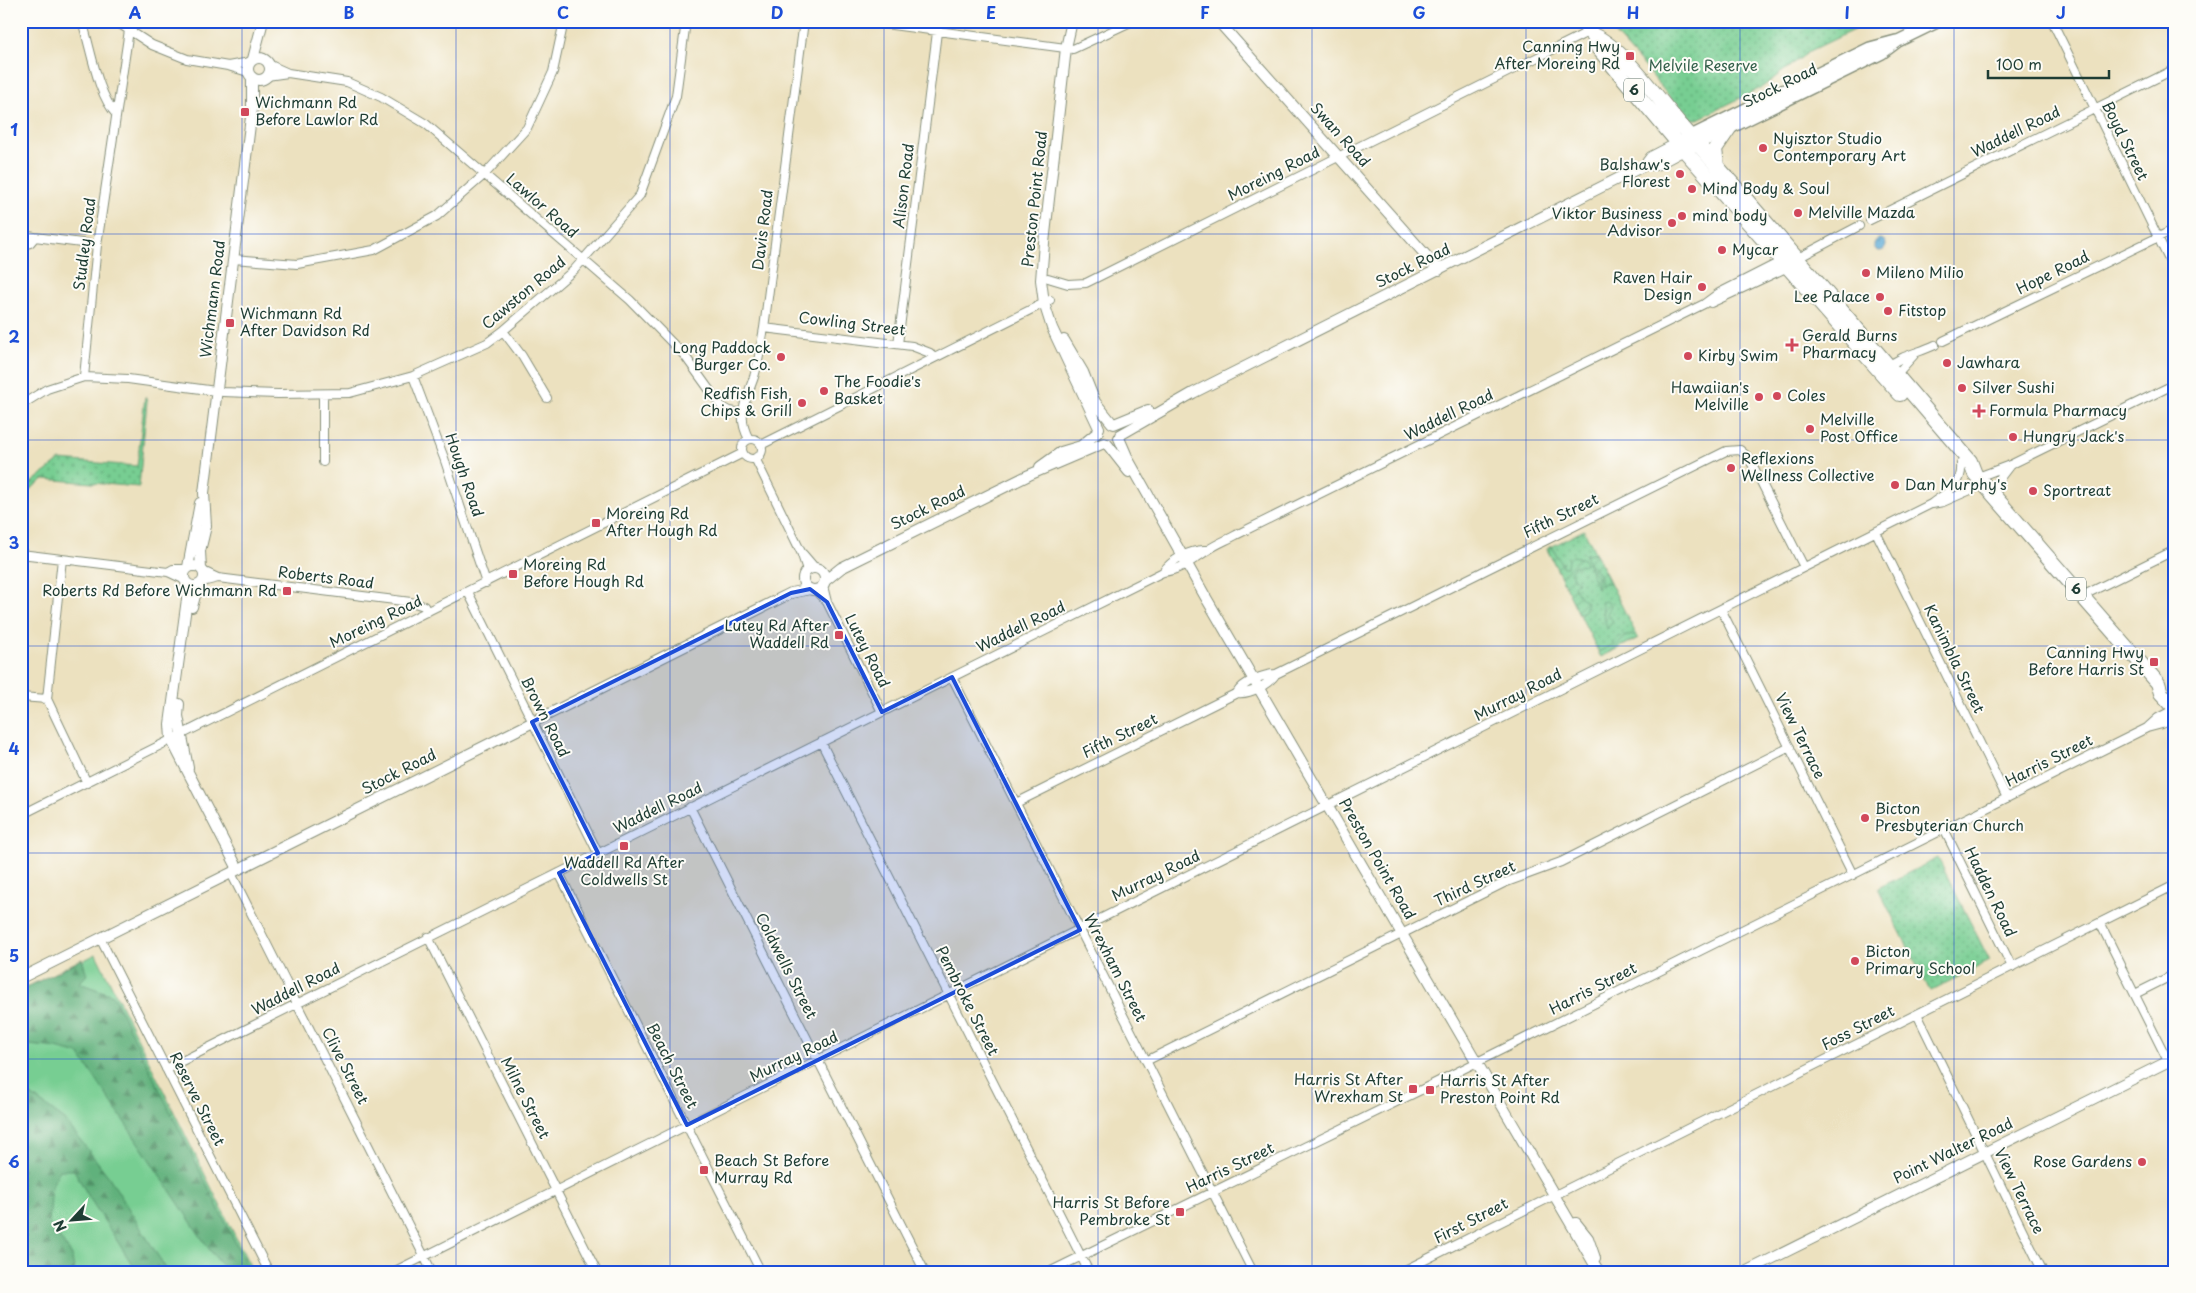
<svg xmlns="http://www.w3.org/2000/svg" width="2196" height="1293" font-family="'Playpen Sans',sans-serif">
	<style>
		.grass { fill: #77ce92; stroke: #4b8663 }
		.forest { fill: url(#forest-firs); stroke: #407758 }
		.park { fill: url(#park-dots); stroke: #4b8663 }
		.garden { fill: url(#garden-furrows); stroke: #4b8663 }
		.water { fill: url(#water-ripples); stroke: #3e7486 }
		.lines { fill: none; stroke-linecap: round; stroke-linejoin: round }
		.street-casing { stroke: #868f7a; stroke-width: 10 }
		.secondary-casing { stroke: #868f7a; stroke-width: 12 }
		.primary-casing { stroke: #868f7a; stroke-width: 14 }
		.highway-casing { stroke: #868f7a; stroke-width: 16 }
		.street { stroke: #fff; stroke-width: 8 }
		.secondary { stroke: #fff; stroke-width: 10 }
		.primary { stroke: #fff; stroke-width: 11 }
		.highway { stroke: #fff; stroke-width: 14 }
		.marked { fill: #1d4ed8; fill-opacity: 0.2; stroke: #1d4ed8; stroke-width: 4; stroke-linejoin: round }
		.grid { fill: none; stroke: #1d4ed8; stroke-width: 1; stroke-opacity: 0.55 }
		.poi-dot { fill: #d1495b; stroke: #fdfcf7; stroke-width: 2 }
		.labels { text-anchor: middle; stroke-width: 4; stroke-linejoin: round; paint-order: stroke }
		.shield { fill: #fdfcf7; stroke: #62766e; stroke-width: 1 }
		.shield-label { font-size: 14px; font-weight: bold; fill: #1f3d34 }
		.poi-label { font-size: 15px; fill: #1f3d34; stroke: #fdfcf7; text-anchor: start }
		.park-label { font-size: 15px; fill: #35614c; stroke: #fdfcf7 }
		.street-label { font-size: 15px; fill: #1f3d34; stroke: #fdfcf7 }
		.neatline { fill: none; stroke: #1d4ed8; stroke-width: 2 }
		.grid-label { font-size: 16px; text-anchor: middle; font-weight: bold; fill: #1d4ed8 }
	</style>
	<defs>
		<pattern id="forest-firs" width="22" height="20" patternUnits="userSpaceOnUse" patternTransform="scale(1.25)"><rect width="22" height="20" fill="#61b17c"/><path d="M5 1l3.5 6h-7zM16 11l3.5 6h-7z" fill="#4f9166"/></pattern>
		<pattern id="park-dots" width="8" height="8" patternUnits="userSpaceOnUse" patternTransform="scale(1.25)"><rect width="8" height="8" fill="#77ce92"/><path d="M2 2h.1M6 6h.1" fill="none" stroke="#61a878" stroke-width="1.8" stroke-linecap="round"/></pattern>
		<pattern id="garden-furrows" width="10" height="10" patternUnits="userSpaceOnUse" patternTransform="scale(1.25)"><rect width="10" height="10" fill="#77ce92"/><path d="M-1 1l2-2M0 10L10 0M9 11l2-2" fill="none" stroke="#61a878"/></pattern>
		<pattern id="water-ripples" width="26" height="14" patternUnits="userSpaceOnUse" patternTransform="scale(1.25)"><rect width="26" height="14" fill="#5dabd7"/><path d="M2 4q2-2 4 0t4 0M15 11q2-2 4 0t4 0" fill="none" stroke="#4c8caf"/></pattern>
	</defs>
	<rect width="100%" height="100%" fill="#fdfcf7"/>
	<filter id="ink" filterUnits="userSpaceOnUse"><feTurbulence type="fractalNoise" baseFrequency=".02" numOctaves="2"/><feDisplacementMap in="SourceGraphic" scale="10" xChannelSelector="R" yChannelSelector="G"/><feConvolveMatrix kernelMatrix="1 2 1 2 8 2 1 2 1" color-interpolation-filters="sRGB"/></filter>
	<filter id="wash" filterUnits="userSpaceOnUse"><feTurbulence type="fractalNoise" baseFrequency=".0096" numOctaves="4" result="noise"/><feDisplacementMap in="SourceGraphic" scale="20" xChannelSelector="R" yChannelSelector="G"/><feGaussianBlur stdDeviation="1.12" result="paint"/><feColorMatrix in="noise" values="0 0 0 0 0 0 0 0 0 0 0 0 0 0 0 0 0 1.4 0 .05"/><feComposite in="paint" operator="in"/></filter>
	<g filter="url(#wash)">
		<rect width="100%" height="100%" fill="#ece1bf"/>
		<path class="grass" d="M96,954l157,318h-232v-280z"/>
		<path class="forest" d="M82,959l5,16 -8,8 34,12 137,277h-23l-18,-23 -130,-195 -23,-6 -35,-4v-54z
			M21,1091l6,1 38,28 44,57 59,95h-31l-48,-75 -15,-27h-14l-8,15 -3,38 22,31 4,18h-54z"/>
		<path class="park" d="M1603,21h269l-62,30 -49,37 -63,31h-11l-41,-51z
			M145,397l2,4 -8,86 -95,-8 -23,17v-5l39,-31 77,6z
			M1584,530l54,108 -37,19 -54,-108z
			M1938,858l52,103 -60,30 -52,-103z"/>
		<path class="garden" d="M1552,546l11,21h4l1,-8 5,-3 11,3 1,5 -11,2 -4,6 4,7 4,2 -5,5 7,11 7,5 -3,9 -5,3 -32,-65z
			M1595,553l15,30h-6l-4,3c3,-16 -12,-20 -15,-32z
			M1587,562l11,16 -1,10z
			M1607,601l4,4 -4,9 6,7 -6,8 -6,-27z
			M1637,635l1,3 -37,19 -3,-5 15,-7 5,-8z"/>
		<path class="water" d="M1874 245a6 6 0 1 1 12 0a6 6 0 1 1-12 0Z"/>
	</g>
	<g filter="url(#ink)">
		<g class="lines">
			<defs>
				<path id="street" d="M82,21c9,27 15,73 34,93
					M115,21l37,24 35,14 41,7 20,6
					M862,21l211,28 60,-28
					M2052,21l123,251
					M268,64l20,9 59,9 34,15 45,27 204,176 55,56 36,50 9,5 12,2
					M228,66l22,-4
					M267,76l21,-3
					M1870,220l305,-151
					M21,235l14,2
					M21,245l9,-2 5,-6 62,8
					M233,259l64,5 77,-14 63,-34 48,-42 42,-46 26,-56 11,-51
					M1048,278l20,6 18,-1 504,-252
					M1711,303l77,-36 10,-9 61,-32
					M764,328l148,18 18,7 3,5
					M503,331l19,25 25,42
					M1943,341l232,-112
					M898,344l39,-312
					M1888,367c13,-12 31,-14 47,-22
					M413,376l31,82 42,125
					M1895,376l19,-21
					M84,377l13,-132 32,-215
					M21,405l26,-16 37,-12 44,2 95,13 55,2 72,-1 63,-17 74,-33 16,-12 71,-61 66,-75 36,-99 10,-75
					M749,439c-13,-23 -3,-39 5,-62 5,-16 7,-33 10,-49l40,-307
					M742 449a10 10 0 1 1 20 0a10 10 0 1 1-20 0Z
					M761,445l289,-145
					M755,458l46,94 6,18
					M323,462v-68
					M1978,477l32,-12 165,-81
					M1994,496l6,-18 10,-13
					M1932,504l11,-2 41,-18
					M1876,532l131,266
					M21,554l147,18 17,8
					M803,554l12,14
					M62,559l-15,140 40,84
					M203,571l15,7 193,24 13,4 3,6
					M168,572l5,-3h14
					M1163,572c8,-12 28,-23 43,-22
					M202,582l16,-4
					M823,586l4,16 55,110
					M815,590l12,12
					M468,592l130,261
					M2082,596l93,-46
					M1721,609l132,266
					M952,677l301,595
					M1237,693c13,2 32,-9 39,-19
					M21,697l26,2
					M2148,727l10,-9 17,-9
					M821,742l268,530
					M1016,803l221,-110c6,-11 27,-19 39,-19l450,-223 14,-1 9,8 55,109
					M690,807l235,465
					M21,815l722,-362
					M1944,829l68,138
					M231,873l201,399
					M559,873l202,399
					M2100,923l21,42
					M428,937l169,335
					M100,938l169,334
					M2122,969l46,92
					M2135,994l40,-20
					M1917,1014l126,258
					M1146,1061l358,-178 57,-21 229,-115
					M166,1069l997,-497c18,-2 31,-13 45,-22 8,-6 19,-10 28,-15l468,-231 15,-11 65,-33
					M393,1272l1538,-768c15,-12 32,-17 30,-40
					M1049,1272l376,-184 722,-360 15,-4 13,-6
					M1401,1272l774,-387"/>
				<path id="secondary" d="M1072,21l-6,27 -22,195 -3,37 3,23 8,25 47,100
					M1218,21l221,249
					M248 69a11 11 0 1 1 22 0a11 11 0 1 1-22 0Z
					M253,59l10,-38
					M1645,165l6,-8 27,-14
					M1064,340l19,32 12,30 17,21
					M1114,424l34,-14
					M1120,435l73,-42 452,-228h11l28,-15
					M1119,438l10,23 76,135 394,676
					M1107,444l22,28
					M1040,467l21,-15 20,-6 17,-14
					M184 576a10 10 0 1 1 20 0a10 10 0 1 1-20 0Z
					M188,567l12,-64
					M803 579a11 11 0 1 1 22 0a11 11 0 1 1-22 0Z
					M201,569l-1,-18 6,-25 -2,-33 48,-384v-32
					M826,580l15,-12 188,-93 75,-32
					M187,583v16l-17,125 1,15 67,130
					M192,607l6,-22
					M179,704l-1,12 10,52
					M21,978l770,-385 19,-4
					M1576,1223l12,15 7,20
					M1745,1272l430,-214"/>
				<path id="primary" d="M1685,139l185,-91 26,-7
					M1691,147l191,-94 16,-12 41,-20"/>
				<path id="highway" d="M1581,21l12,14 5,13 80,95 222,251
					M1593,35c30,13 65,64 87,89 99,111 193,225 290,337l5,13 183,209 3,10 14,15
					M1717,166l-2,-17 15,-22"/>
			</defs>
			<use href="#street" class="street-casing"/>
			<use href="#secondary" class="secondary-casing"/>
			<use href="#primary" class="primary-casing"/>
			<use href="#highway" class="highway-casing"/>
			<use href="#street" class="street"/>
			<use href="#secondary" class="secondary"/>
			<use href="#primary" class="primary"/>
			<use href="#highway" class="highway"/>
		</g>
	</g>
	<path class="marked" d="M810,589l17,13 55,110 70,-35 128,253 -393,195 -128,-252 39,-20 -66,-131 259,-129z"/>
	<path class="grid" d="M242,21v1251M456,21v1251M670,21v1251M884,21v1251M1098,21v1251M1312,21v1251M1526,21v1251M1740,21v1251M1954,21v1251M21,234h2154M21,440h2154M21,646h2154M21,853h2154M21,1059h2154"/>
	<g class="poi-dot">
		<rect x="1625" y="51" width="10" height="10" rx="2.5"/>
		<rect x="240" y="107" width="10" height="10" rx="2.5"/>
		<circle cx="1763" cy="148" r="5"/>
		<circle cx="1680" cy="174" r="5"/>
		<circle cx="1692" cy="189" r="5"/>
		<circle cx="1798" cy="213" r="5"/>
		<circle cx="1682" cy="216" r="5"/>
		<circle cx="1672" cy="223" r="5"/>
		<circle cx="1722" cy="250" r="5"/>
		<circle cx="1866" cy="273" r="5"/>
		<circle cx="1702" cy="287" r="5"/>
		<circle cx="1880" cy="297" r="5"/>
		<circle cx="1888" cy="311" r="5"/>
		<rect x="225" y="318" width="10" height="10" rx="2.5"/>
		<path d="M1789.5 337.5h5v5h5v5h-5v5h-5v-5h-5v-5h5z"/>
		<circle cx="1688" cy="356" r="5"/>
		<circle cx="781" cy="357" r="5"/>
		<circle cx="1947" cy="363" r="5"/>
		<circle cx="1962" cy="388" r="5"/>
		<circle cx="824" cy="391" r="5"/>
		<circle cx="1777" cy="396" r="5"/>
		<circle cx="1759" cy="397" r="5"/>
		<circle cx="802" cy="403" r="5"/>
		<path d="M1976.5 403.5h5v5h5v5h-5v5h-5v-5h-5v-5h5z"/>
		<circle cx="1810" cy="429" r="5"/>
		<circle cx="2013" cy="437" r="5"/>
		<circle cx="1731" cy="468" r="5"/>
		<circle cx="1895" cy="485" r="5"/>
		<circle cx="2033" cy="491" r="5"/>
		<rect x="591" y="518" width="10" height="10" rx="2.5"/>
		<rect x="508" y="569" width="10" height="10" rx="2.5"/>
		<rect x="282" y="586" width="10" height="10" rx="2.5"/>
		<rect x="834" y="630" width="10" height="10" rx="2.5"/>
		<rect x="2149" y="657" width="10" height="10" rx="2.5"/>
		<circle cx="1865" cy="818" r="5"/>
		<rect x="619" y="841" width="10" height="10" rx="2.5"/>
		<circle cx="1855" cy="961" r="5"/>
		<rect x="1408" y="1084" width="10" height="10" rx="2.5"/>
		<rect x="1425" y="1085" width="10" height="10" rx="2.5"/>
		<circle cx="2142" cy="1162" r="5"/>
		<rect x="699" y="1165" width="10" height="10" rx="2.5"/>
		<rect x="1175" y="1207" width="10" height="10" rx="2.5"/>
	</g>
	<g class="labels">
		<g class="shield">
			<rect x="1624" y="78.5" width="20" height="23" rx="4"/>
			<rect x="2066" y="577.5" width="20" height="23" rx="4"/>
		</g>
		<g class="shield-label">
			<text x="1634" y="95">6</text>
			<text x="2076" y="594">6</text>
		</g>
		<g class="poi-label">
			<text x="1620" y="52" text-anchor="end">Canning Hwy<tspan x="1620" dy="17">After Moreing Rd</tspan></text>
			<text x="255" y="108">Wichmann Rd<tspan x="255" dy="17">Before Lawlor Rd</tspan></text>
			<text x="1773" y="144">Nyisztor Studio<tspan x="1773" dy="17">Contemporary Art</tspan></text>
			<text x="1670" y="170" text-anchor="end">Balshaw's<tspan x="1670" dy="17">Florest</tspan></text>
			<text x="1702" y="194">Mind Body &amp; Soul</text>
			<text x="1808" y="218">Melville Mazda</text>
			<text x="1662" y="219" text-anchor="end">Viktor Business<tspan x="1662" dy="17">Advisor</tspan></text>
			<text x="1692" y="221">mind body</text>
			<text x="1732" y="255">Mycar</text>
			<text x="1876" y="278">Mileno Milio</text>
			<text x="1692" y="283" text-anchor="end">Raven Hair<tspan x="1692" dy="17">Design</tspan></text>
			<text x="1870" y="302" text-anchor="end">Lee Palace</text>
			<text x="1898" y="316">Fitstop</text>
			<text x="240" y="319">Wichmann Rd<tspan x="240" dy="17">After Davidson Rd</tspan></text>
			<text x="1802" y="341">Gerald Burns<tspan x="1802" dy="17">Pharmacy</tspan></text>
			<text x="771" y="353" text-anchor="end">Long Paddock<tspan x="771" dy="17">Burger Co.</tspan></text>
			<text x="1698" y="361">Kirby Swim</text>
			<text x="1957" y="368">Jawhara</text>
			<text x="834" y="387">The Foodie's<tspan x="834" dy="17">Basket</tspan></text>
			<text x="1749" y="393" text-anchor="end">Hawaiian's<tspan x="1749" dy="17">Melville</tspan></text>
			<text x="1972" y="393">Silver Sushi</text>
			<text x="792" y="399" text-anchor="end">Redfish Fish,<tspan x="792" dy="17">Chips &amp; Grill</tspan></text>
			<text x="1787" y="401">Coles</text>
			<text x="1989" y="416">Formula Pharmacy</text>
			<text x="1820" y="425">Melville<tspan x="1820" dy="17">Post Office</tspan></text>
			<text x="2023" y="442">Hungry Jack's</text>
			<text x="1741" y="464">Reflexions<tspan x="1741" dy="17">Wellness Collective</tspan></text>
			<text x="1905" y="490">Dan Murphy's</text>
			<text x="2043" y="496">Sportreat</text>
			<text x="606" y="519">Moreing Rd<tspan x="606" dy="17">After Hough Rd</tspan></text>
			<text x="523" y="570">Moreing Rd<tspan x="523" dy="17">Before Hough Rd</tspan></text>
			<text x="277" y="596" text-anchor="end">Roberts Rd Before Wichmann Rd</text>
			<text x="829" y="631" text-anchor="end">Lutey Rd After<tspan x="829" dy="17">Waddell Rd</tspan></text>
			<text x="2144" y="658" text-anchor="end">Canning Hwy<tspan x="2144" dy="17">Before Harris St</tspan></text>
			<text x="1875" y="814">Bicton<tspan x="1875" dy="17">Presbyterian Church</tspan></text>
			<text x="624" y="868" text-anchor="middle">Waddell Rd After<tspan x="624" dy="17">Coldwells St</tspan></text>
			<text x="1865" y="957">Bicton<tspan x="1865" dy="17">Primary School</tspan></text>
			<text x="1403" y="1085" text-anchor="end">Harris St After<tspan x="1403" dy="17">Wrexham St</tspan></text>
			<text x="1440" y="1086">Harris St After<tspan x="1440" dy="17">Preston Point Rd</tspan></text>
			<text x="714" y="1166">Beach St Before<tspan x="714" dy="17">Murray Rd</tspan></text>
			<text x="2132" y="1167" text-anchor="end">Rose Gardens</text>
			<text x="1170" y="1208" text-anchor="end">Harris St Before<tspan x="1170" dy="17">Pembroke St</tspan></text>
		</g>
		<g class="park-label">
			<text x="1703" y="71">Melvile Reserve</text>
		</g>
		<g class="street-label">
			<text transform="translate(1780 86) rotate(-26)" y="5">Stock Road</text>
			<text transform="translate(2016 132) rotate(-26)" y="5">Waddell Road</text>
			<text transform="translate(1340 135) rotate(48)" y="5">Swan Road</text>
			<text transform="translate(2125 141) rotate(64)" y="5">Boyd Street</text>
			<text transform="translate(1274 174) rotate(-27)" y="5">Moreing Road</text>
			<text transform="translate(904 186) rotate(-83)" y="5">Alison Road</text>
			<text transform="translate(1035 199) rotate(-84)" y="5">Preston Point Road</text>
			<text transform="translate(542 206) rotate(41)" y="5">Lawlor Road</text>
			<text transform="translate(763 230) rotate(-83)" y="5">Davis Road</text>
			<text transform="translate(85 244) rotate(-83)" y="5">Studley Road</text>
			<text transform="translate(1413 266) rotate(-26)" y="5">Stock Road</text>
			<text transform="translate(2053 273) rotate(-26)" y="5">Hope Road</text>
			<text transform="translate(524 293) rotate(-40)" y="5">Cawston Road</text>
			<text transform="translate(213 299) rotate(-83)" y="5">Wichmann Road</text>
			<text transform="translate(852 324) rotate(7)" y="5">Cowling Street</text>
			<text transform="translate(1449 415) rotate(-26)" y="5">Waddell Road</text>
			<text transform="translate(464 475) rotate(71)" y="5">Hough Road</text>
			<text transform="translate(928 508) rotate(-26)" y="5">Stock Road</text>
			<text transform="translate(1561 516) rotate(-26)" y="5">Fifth Street</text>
			<text transform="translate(326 578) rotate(7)" y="5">Roberts Road</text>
			<text transform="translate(376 622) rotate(-26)" y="5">Moreing Road</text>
			<text transform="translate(1021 627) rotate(-26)" y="5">Waddell Road</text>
			<text transform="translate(867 651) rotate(63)" y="5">Lutey Road</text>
			<text transform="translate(1954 659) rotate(64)" y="5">Kanimbla Street</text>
			<text transform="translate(1518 695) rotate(-27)" y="5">Murray Road</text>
			<text transform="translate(545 717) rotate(63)" y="5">Brown Road</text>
			<text transform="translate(1120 736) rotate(-26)" y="5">Fifth Street</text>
			<text transform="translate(1800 736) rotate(64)" y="5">View Terrace</text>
			<text transform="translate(2049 761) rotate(-27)" y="5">Harris Street</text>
			<text transform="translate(399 772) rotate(-27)" y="5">Stock Road</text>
			<text transform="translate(658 808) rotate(-26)" y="5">Waddell Road</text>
			<text transform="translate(1377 859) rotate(60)" y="5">Preston Point Road</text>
			<text transform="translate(1156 876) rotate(-26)" y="5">Murray Road</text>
			<text transform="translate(1475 884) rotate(-25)" y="5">Third Street</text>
			<text transform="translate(1990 892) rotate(64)" y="5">Hadden Road</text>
			<text transform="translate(786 966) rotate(63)" y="5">Coldwells Street</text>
			<text transform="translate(1115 968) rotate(63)" y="5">Wrexham Street</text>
			<text transform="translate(296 989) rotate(-27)" y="5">Waddell Road</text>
			<text transform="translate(1593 989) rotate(-27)" y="5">Harris Street</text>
			<text transform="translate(967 1001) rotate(63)" y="5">Pembroke Street</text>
			<text transform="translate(1858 1028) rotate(-27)" y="5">Foss Street</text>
			<text transform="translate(794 1057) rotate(-26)" y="5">Murray Road</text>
			<text transform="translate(345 1066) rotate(63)" y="5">Clive Street</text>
			<text transform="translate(672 1066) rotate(63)" y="5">Beach Street</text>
			<text transform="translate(525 1098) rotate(63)" y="5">Milne Street</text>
			<text transform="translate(197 1099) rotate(63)" y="5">Reserve Street</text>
			<text transform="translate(1953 1151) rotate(-26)" y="5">Point Walter Road</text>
			<text transform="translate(1230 1168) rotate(-26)" y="5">Harris Street</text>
			<text transform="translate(2019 1191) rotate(64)" y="5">View Terrace</text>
			<text transform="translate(1471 1221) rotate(-27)" y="5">First Street</text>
		</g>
	</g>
	<rect width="2196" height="1293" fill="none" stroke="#fdfcf7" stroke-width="55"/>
	<g transform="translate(72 1220) rotate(244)" stroke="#fdfcf7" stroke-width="4" paint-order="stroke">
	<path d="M0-4L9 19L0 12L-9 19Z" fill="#1f3d34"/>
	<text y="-8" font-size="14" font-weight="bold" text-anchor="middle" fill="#1f3d34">N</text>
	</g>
	<path d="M1988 70v8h121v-8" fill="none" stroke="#1f3d34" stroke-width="2.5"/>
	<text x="1996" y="70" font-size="15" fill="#1f3d34" stroke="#fdfcf7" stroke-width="4" paint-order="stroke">100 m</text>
	<rect x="28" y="28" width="2140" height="1238" class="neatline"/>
	<g class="grid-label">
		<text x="135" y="19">A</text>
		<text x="349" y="19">B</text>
		<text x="563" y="19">C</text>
		<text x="777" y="19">D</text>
		<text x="991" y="19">E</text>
		<text x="1205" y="19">F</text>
		<text x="1419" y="19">G</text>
		<text x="1633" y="19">H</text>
		<text x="1847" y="19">I</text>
		<text x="2061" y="19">J</text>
		<text x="14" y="136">1</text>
		<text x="14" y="343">2</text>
		<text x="14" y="549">3</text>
		<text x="14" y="755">4</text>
		<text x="14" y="962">5</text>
		<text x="14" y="1168">6</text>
	</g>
</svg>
